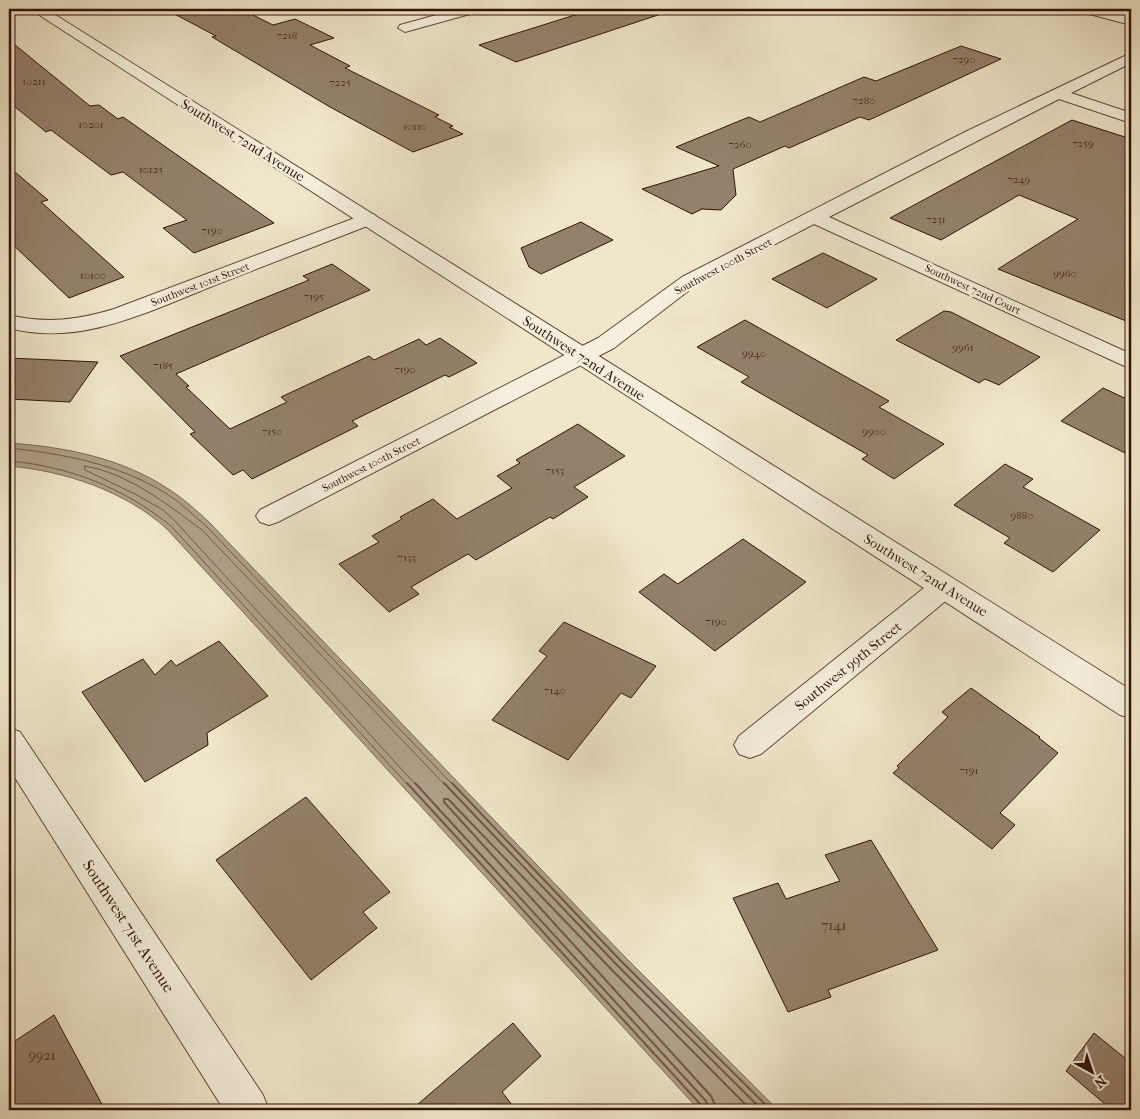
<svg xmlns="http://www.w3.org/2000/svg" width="1140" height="1119" font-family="'IM FELL French Canon',serif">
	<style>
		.water { fill: #af9f88; stroke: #7d6754 }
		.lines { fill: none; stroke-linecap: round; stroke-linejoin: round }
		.shore-far1 { stroke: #705846; stroke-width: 1 }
		.shore { stroke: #705846; stroke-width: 2 }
		.building { fill: #94816c; stroke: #311205 }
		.minor-casing { stroke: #614736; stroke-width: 2 }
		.tertiary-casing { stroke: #614736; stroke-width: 2 }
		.minor { fill: #f5efdd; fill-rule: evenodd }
		.tertiary { fill: #f5efdd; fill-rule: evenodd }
		.labels { text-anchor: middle; stroke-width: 5; stroke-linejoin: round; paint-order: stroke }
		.number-label { font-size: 11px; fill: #4a2e1f }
		.far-street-label { font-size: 11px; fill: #311205; stroke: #f5efdd }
		.street-label { font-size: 14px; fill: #311205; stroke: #f5efdd }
		.near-number-label { font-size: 14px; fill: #4a2e1f }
		.near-street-label { font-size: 16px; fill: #311205; stroke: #f5efdd }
	</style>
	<rect width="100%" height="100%" fill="#f0e7cb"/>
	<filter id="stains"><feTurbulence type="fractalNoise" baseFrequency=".004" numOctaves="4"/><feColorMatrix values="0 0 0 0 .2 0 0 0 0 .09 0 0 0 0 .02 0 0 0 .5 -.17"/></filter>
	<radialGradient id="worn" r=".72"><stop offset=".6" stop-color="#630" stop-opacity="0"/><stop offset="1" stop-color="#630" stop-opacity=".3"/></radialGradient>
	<path class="water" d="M9,443c57,4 113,15 161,47 14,9 27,21 39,32l415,434 154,154h-79l-532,-581c-42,-38 -102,-58 -158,-63z"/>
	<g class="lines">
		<path class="shore-far1" d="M9,448c55,6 110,16 158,46 14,9 26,21 39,32l247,259
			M9,461c60,5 115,27 162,65l237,259
			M416,785l-241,-264 -12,-11 -28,-16 -50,-24 -1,-4c44,7 83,38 118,64l243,255"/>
		<path class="shore" d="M407,783l294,322 2,5
			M415,783l291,318 3,9
			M444,783l172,181 146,146
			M452,783l168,177 151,150
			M717,1110l-6,-14 -267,-294v-3h4l163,170 140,141"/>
	</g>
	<path class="building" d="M165,9h76l32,16 22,-6 39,19 -24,7 40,21 -5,2 94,47 -4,2 18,9 -4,1 14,7 -50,18 -83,-45 -118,-70 4,-1z
		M594,9h66l1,5 -145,48 -37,-17z
		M9,40l81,66 9,-1 19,14 5,-2 151,106 -80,30 -31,-25 24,-8 -64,-48 -12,3 -60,-45 -5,2 -37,-30z
		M961,46l40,13 -132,61 -9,-3 -71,31 -4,-2 -52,23 3,26 -15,15 -19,-1 -10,5 -50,-25 77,-23 -43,-19 73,-30 11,5 104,-45 12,4z
		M1072,120l59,19v184l-133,-54 80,-50 -59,-24 -78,45 -51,-22z
		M9,167l39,33 -7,2 83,75 -55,21 -60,-57z
		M581,222l32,18 -72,34 -12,-7 -8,-19z
		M823,253l54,26 -50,29 -55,-29z
		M332,264l38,26 -194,84 13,12 -3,1 44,42 57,-27 -6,-5 88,-41 5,4 45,-21 7,6 14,-7 37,25 -28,14 -4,-2 -93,46 6,5 -106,53 -9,-9 -10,5 -43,-41 5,-2 -75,-76 189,-76 -6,-4z
		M944,311l7,1 89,45 -41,28 -14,-6 -6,4 -83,-43z
		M745,320l144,81 -10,6 65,37 -50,35 -32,-20 6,-4 -127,-73 8,-5 -52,-30z
		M9,358l89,4 -28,40 -61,-3z
		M1103,388l28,13v55l-70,-35z
		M578,424l47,32 -51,31 14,10 -35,22 -3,-2 -74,43 -8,-6 -57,33 8,7 -30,18 -50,-48 40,-22 -7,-6 30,-17 -2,-2 33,-18 24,20 55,-31 -15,-12 23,-13 -4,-3z
		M1005,464l28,15 -10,8 77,43 -47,42 -49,-29 6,-5 -56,-33z
		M743,539l63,43 -91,69 -76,-59 25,-18 14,10z
		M564,622l92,44 -25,32 -10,-5 -53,67 -76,-40 55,-64 -8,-5z
		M219,641l49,55 -61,37 1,12 -63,37 -63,-90 61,-33 12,16 16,-15 5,6z
		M971,688l69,49 -1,1 19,15 -58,60 15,12 -23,24 -99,-76 6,-5 -2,-2 51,-49 -6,-5z
		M306,797l84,95 -27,20 14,16 -66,52 -95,-120z
		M871,840l67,110 -110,40 3,7 -43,15 -55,-114 45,-15 8,16 54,-18 -15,-26z
		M54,1015l36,67 15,28h-96v-65z
		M513,1023l28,33 -39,36 14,18h-105z
		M1094,1033l37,30v47h-19l-46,-39z"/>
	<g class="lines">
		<defs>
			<path id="minor" d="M458,9h21l-2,3 -72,20 -7,-4 2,-3z
				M1080,9h22l29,8v8l-49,-13z
				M1131,53v10l-60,30 60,20v10l-72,-24 -230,118 302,137v15l-317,-145 -118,61 -82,63 -336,174 -9,3 -9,-3 -4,-6 4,-6 338,-172 84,-61 283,-145z
				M368,213l7,2 2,4 -2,4c-51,20 -101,39 -152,59 -68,26 -140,66 -214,46v-13c37,9 69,5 105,-6z
				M944,577l10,3 4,7 -4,7 -193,160 -11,4 -11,-4 -5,-9 5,-9 195,-156z
				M9,728l11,4 243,363 6,15h-45l-215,-342z"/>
			<path id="tertiary" d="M30,9h16l1085,681v28l-11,-3z"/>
		</defs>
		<use href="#minor" class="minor-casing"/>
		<use href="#tertiary" class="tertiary-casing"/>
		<use href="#minor" class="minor"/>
		<use href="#tertiary" class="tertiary"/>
	</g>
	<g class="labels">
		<g class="number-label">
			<text x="287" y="39">7218</text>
			<text x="964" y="63">7290</text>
			<text x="34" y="85">10211</text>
			<text x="340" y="86">7225</text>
			<text x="864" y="104">7280</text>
			<text x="91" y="128">10201</text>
			<text x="415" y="130">10110</text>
			<text x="1083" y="147">7259</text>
			<text x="740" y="148">7260</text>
			<text x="151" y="173">10125</text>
			<text x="1019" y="183">7249</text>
			<text x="936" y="223">7231</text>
			<text x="212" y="234">7190</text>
			<text x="1065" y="277">9960</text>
			<text x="93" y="279">10100</text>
			<text x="314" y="300">7195</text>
			<text x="963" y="351">9961</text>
			<text x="754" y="357">9940</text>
			<text x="163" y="369">7185</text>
			<text x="405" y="373">7190</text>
			<text x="272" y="435">7150</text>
			<text x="874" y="435">9900</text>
			<text x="555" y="474">7153</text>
			<text x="1022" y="519">9880</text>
			<text x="407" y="561">7133</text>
			<text x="716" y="625">7190</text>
			<text x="555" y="694">7140</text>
			<text x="969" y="774">7191</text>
		</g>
		<g class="far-street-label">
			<text transform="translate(723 266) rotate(-28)" y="4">Southwest 100th Street</text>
			<text transform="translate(200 284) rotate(-21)" y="4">Southwest 101st Street</text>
			<text transform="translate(973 289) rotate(25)" y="4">Southwest 72nd Court</text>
			<text transform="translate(371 464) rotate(-27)" y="4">Southwest 100th Street</text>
		</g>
		<g class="street-label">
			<text transform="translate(243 140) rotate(32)" y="5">Southwest 72nd Avenue</text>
			<text transform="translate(584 358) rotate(33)" y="5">Southwest 72nd Avenue</text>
			<text transform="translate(926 575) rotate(32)" y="5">Southwest 72nd Avenue</text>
			<text transform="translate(848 666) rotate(-39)" y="5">Southwest 99th Street</text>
		</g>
		<g class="near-number-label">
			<text x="834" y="930">7141</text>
			<text x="42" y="1060">9921</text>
		</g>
		<g class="near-street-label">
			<text transform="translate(129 926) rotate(57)" y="6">Southwest 71st Avenue</text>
		</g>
	</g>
	<rect width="1140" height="1119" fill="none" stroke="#f0e7cb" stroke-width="30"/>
	<rect x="10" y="10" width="1120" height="1099" fill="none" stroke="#311205" stroke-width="2.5"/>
	<rect x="15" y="15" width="1110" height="1089" fill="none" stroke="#311205"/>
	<g transform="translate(1092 1072) rotate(140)" stroke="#f5efdd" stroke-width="4" paint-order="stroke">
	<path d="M0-4L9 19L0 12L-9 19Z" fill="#311205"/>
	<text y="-8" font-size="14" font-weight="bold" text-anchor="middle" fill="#311205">N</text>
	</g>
	<rect width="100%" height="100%" filter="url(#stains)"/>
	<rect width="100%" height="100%" fill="url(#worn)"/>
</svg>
